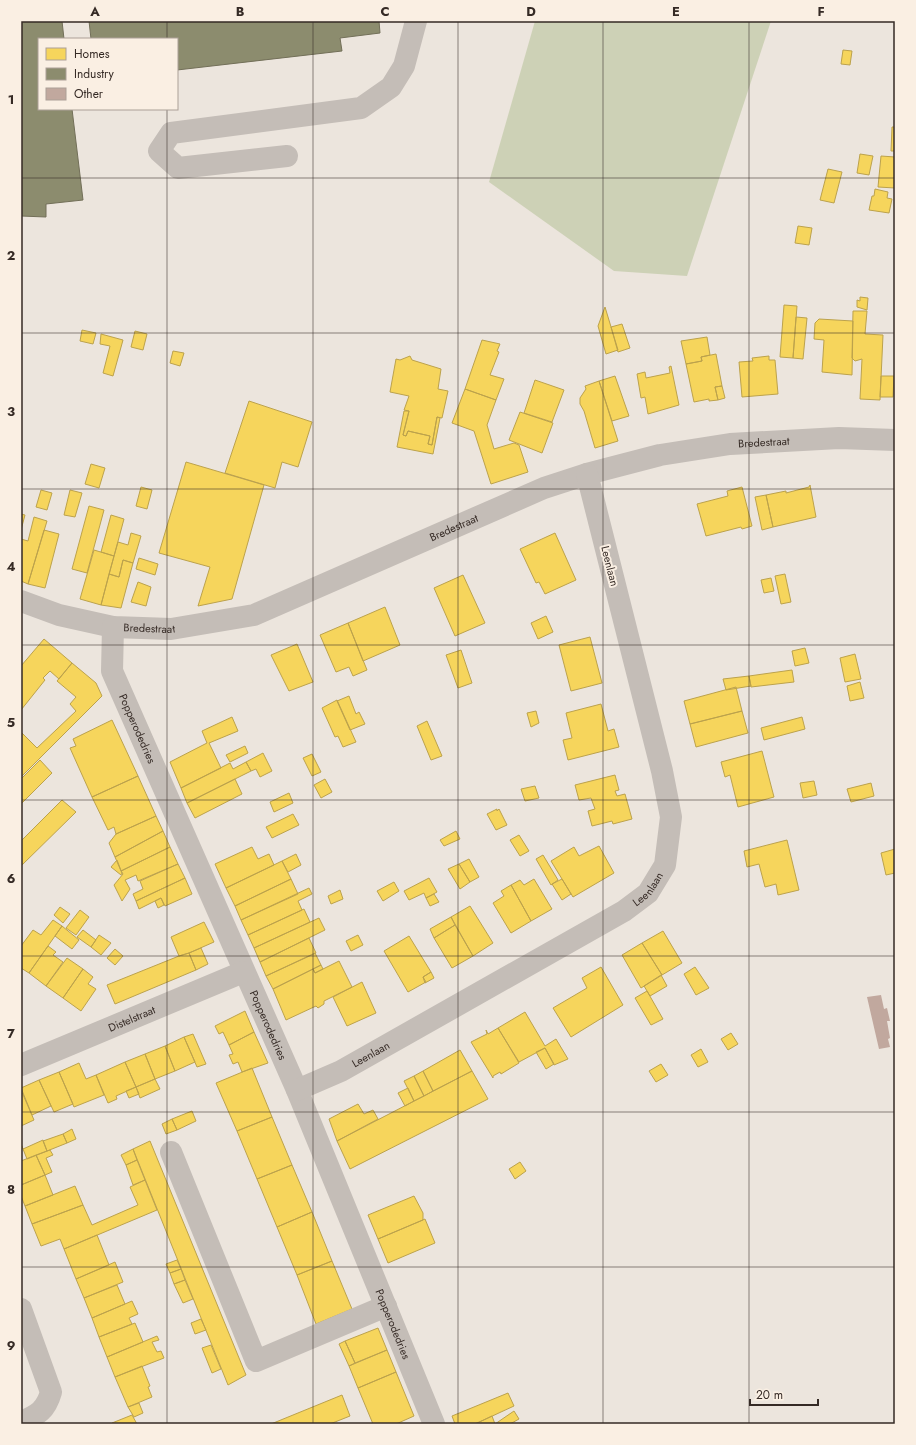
<svg xmlns="http://www.w3.org/2000/svg" width="916" height="1445" font-family="Jost,sans-serif">
	<style>
		.green { fill: #cdd1b6 }
		.homes { fill: #f6d55c; stroke: #bca24c }
		.industry { fill: #8c8c6e; stroke: #726f58 }
		.building { fill: #c1a89e }
		.lines { fill: none; stroke-linecap: round; stroke-linejoin: round }
		.minor { stroke: #c4bdb7; stroke-width: 22 }
		.grid { fill: none; stroke: #352a25; stroke-width: 1; stroke-opacity: 0.55 }
		.labels { text-anchor: middle; stroke-width: 4; stroke-linejoin: round; paint-order: stroke }
		.street-label { font-size: 11px; fill: #352a25; stroke: #faefe3 }
		.neatline { fill: none; stroke: #352a25; stroke-width: 1.5 }
		.grid-label { font-size: 13px; text-anchor: middle; font-weight: bold; fill: #352a25 }
	</style>
	<rect width="100%" height="100%" fill="#ece5dd"/>
	<path class="green" d="M535,21h236l-84,255 -73,-5 -125,-89z"/>
	<path class="homes" d="M843,50l9,1 -2,14 -9,-1z
		M892,127h3v24h-4z
		M860,154l13,2 -4,19 -12,-2z
		M881,156l14,1v31l-17,-1z
		M828,169l14,3 -8,31 -14,-3z
		M875,189l13,3 -1,6 5,1 -3,14 -20,-3 3,-14h2z
		M798,226l14,2 -3,17 -14,-2z
		M860,297l8,1 -1,12 -10,-3v-7l3,1z
		M784,305l13,1 -4,52 -13,-1z
		M605,307l13,43 -12,4 -8,-28z
		M853,311h14l-2,23 18,1 -3,65 -20,-1 2,-40 -7,2 -3,-3z
		M796,317l11,1 -4,41 -10,-1z
		M819,319l34,2 -1,54 -30,-3 2,-32 -10,-1 1,-16z
		M622,324l8,24 -12,4 -7,-25z
		M82,330l14,3 -3,11 -13,-3z
		M135,331l12,3 -4,16 -12,-3z
		M101,334l22,6 -10,36 -10,-3 7,-27 -10,-2z
		M707,337l3,18 -9,2 1,4 -16,3 -5,-23z
		M482,340l18,4 -3,7 2,1 -9,23 14,4 -8,21 -31,-11z
		M173,351l11,2 -4,13 -10,-3z
		M716,354l6,32 -7,1 3,13 -9,1v-2l-15,3 -8,-38 16,-3 -1,-4z
		M410,356l2,4 29,9 -3,20 10,2 -6,27 -5,-1 -5,28 -4,-1 2,-8 -22,-5 -2,5 -3,-1 6,-24 -5,-1 5,-14 -19,-4 6,-33 4,1z
		M769,356v4h6l3,34 -36,3 -3,-35 14,-1 -1,-3z
		M671,366l8,39 -31,9 -3,-17 -4,1 -4,-24 8,-2 1,6 24,-5 -1,-6z
		M615,376l14,40 -17,5 -13,-40z
		M881,376h13l-1,21h-13z
		M535,380l29,10 -12,32 -28,-9z
		M599,381l19,60 -23,7 -11,-37 -4,-7v-6l6,-9 -1,-3z
		M722,386l3,12 -7,2 -3,-13z
		M465,389l31,11 -9,25 7,24 20,-6 5,2 9,27 -37,12 -17,-53 -22,-8z
		M249,401l63,21 -14,45 -16,-5 -7,26 -50,-15z
		M404,411h5l-6,24 3,1 2,-5 22,5 -2,8 4,1 5,-28 3,1 -7,36 -36,-7z
		M520,412l33,11 -11,30 -33,-13z
		M186,462l78,23 -32,114 -34,7 12,-39 -51,-14z
		M91,464l14,4 -6,20 -14,-4z
		M810,485l6,32 -43,10 -7,-32 20,-4v2l23,-6z
		M141,487l11,3 -5,19 -11,-3z
		M742,487l10,39 -10,3 -1,-2 -35,9 -9,-32 31,-8 -1,-5z
		M41,490l11,3 -5,17 -11,-3z
		M70,490l12,3 -7,24 -11,-2z
		M766,495l7,32 -11,3 -7,-33z
		M89,506l15,4 -17,63 -15,-4z
		M21,514l4,1 -4,15z
		M111,515l13,4 -10,37 -13,-4z
		M34,517l13,4 -19,63 -7,-3v-42l7,2z
		M44,530l15,4 -14,54 -17,-4z
		M131,533l10,3 -8,27 -10,-3 -4,17 -10,-3 9,-32 10,3z
		M555,533l21,47 -31,14 -6,-12 -3,1 -16,-34z
		M94,550l20,6 -13,49 -21,-6z
		M139,558l19,6 -3,11 -19,-6z
		M123,560l10,3 -12,45 -20,-3 8,-31 10,3z
		M785,574l6,28 -10,2 -6,-28z
		M463,575l22,48 -30,13 -21,-48z
		M771,578l3,13 -10,2 -3,-13z
		M138,582l13,5 -5,19 -15,-4z
		M385,607l15,38 -37,16 -15,-38z
		M546,616l7,16 -15,7 -7,-16z
		M348,623l19,47 -14,6 -4,-9 -13,5 -16,-37z
		M590,637l12,46 -31,8 -12,-46z
		M44,639l28,24 -13,16 -9,-8 -7,7 2,2 -24,30v-44z
		M297,644l16,38 -24,9 -18,-36z
		M805,648l4,15 -14,3 -3,-15z
		M461,650l11,33 -14,5 -12,-33z
		M855,654l6,25 -16,3 -5,-24z
		M72,663l24,20 6,13 -81,81v-45l16,16 39,-37 -6,-7 6,-7 -19,-16z
		M792,670l2,12 -43,5 -2,-11z
		M749,676l2,10 -25,4 -3,-11z
		M860,682l4,16 -14,3 -3,-15z
		M736,687l6,24 -52,13 -6,-23z
		M349,696l7,18 3,-2 6,12 -15,6 -13,-29z
		M337,700l19,42 -13,5 -5,-11 -3,1 -13,-29z
		M601,704l7,27 6,-2 5,18 -51,13 -5,-20 9,-2 -6,-25z
		M536,711l3,12 -8,4 -4,-14z
		M742,711l6,22 -52,14 -6,-23z
		M232,717l6,14 -29,12 12,25 -40,20 -11,-26 37,-19 -5,-12z
		M802,717l3,12 -41,11 -3,-12z
		M112,720l26,56 -46,21 -22,-49 6,-2 -3,-7z
		M427,721l15,35 -11,4 -14,-34z
		M245,746l3,7 -18,9 -4,-7z
		M762,751l12,46 -36,10 -8,-32 -5,2 -4,-15z
		M263,753l9,18 -12,6 -4,-8 -5,2 -5,-9z
		M312,754l9,18 -9,4 -9,-18z
		M40,760l12,13 -31,31v-25z
		M246,762l5,9 -64,32 -6,-15 49,-25 3,6z
		M615,775l4,15 -4,1 2,5 8,-2 7,25 -19,5 -1,-3 -20,5 -4,-15 7,-2 -4,-11 -12,2 -4,-15z
		M138,776l18,40 -40,18 -2,-7 -6,3 -16,-33z
		M235,779l7,15 -47,24 -8,-15z
		M325,779l7,13 -11,6 -7,-13z
		M814,781l3,14 -14,3 -3,-15z
		M871,783l3,13 -23,6 -4,-13z
		M535,786l4,12 -14,3 -4,-12z
		M289,793l4,10 -19,9 -4,-10z
		M62,800l14,12 -55,54v-25z
		M497,809v2l2,-2 8,16 -11,5 -9,-16z
		M293,814l6,11 -27,13 -6,-11z
		M156,816l7,15 -48,26 -6,-14 7,-9z
		M163,831l7,16 -49,24 -6,-14z
		M456,831l4,8 -16,7 -4,-6z
		M519,835l10,16 -9,5 -10,-16z
		M787,840l12,50 -21,5 -2,-11 -11,3 -6,-23 -12,3 -3,-16z
		M599,846l15,27 -41,24 -22,-36 23,-14 5,9z
		M170,847l8,17 -40,17 -2,-6 -11,5 5,9 -8,12 -8,-16 9,-11 -2,-3z
		M252,847l6,12 11,-5 5,11 -48,23 -11,-24z
		M895,849v24l-9,2 -5,-22z
		M296,854l5,11 -13,7 -6,-11z
		M543,855l15,25 -7,5 -15,-26z
		M469,859l10,18 -9,5 -11,-18z
		M117,860l5,13 -1,2 -10,-8z
		M282,861l9,18 -56,27 -9,-18z
		M178,864l7,14 -49,23 -3,-7 10,-5 -3,-8z
		M459,864l11,18 -10,7 -12,-20z
		M185,878l7,16 -27,12 -4,-8 -22,11 -3,-8z
		M429,878l8,14 -11,6 -2,-5 -15,7 -5,-9z
		M291,879l7,15 -57,26 -6,-14z
		M534,879l18,30 -21,12 -20,-36 9,-5 4,5z
		M562,879l9,15 -9,6 -10,-16z
		M394,882l5,9 -16,10 -6,-10z
		M511,885l20,36 -20,12 -18,-30 11,-7 -3,-5z
		M309,888l3,6 -14,7 4,9 -54,25 -7,-15z
		M340,890l3,9 -12,5 -3,-8z
		M434,894l5,8 -9,4 -4,-8z
		M161,898l3,7 -6,3 -3,-7z
		M470,906l23,37 -20,13 -22,-39z
		M60,907l10,7 -7,9 -9,-8z
		M304,909l6,13 -56,26 -6,-13z
		M80,910l9,7 -13,18 -10,-7z
		M451,917l4,8 -21,13 -4,-9z
		M319,918l6,12 -65,32 -6,-14z
		M53,920l9,6 -33,47 -8,-5v-22l12,-16 8,5z
		M204,922l10,20 -25,11 -10,3 -8,-19z
		M455,925l18,31 -21,12 -18,-30z
		M62,926l17,14 -7,9 -17,-13z
		M83,930l13,10 -5,7 -14,-10z
		M663,931l19,32 -20,12 -20,-32z
		M99,935l12,8 -10,12 -10,-8z
		M358,935l5,10 -12,6 -5,-10z
		M409,936l22,36 -8,5 3,5 -18,10 -24,-41z
		M309,938l7,15 -50,23 -6,-14z
		M642,943l20,32 -21,13 -19,-33z
		M48,946l8,6 -3,3 10,7 -17,24 -17,-13z
		M201,948l7,16 -12,6 -7,-17z
		M115,949l8,7 -8,9 -8,-7z
		M189,953l7,17 -81,34 -8,-19 72,-29z
		M315,953l6,12 -48,24 -7,-13z
		M67,958l16,11 -20,29 -17,-12z
		M339,961l13,26 -28,14v3l-6,4 -2,-2 -30,14 -13,-31 40,-20 2,4z
		M321,965l2,4 -8,4 -2,-4z
		M601,967l22,38 -52,32 -18,-29 34,-20 -5,-10z
		M695,967l14,21 -13,7 -12,-21z
		M83,969l10,8 -5,7 8,5 -15,22 -18,-13z
		M431,972l3,6 -9,5 -2,-6z
		M661,975l6,11 -17,10 -6,-10z
		M362,982l14,31 -29,13 -14,-29z
		M647,991l16,28 -12,6 -16,-27z
		M245,1011l9,21 -25,13 -6,-13 -4,2 -4,-8z
		M525,1012l20,34 11,-7 12,20 -14,6 -9,-17 -26,14 -21,-34z
		M498,1028l21,35 -18,11 -1,-2 -7,4v2l-22,-36 16,-8 -1,-4 2,4z
		M254,1032l14,31 -26,9 -4,-10 -5,2 -4,-9 4,-1 -4,-9z
		M731,1033l7,11 -10,6 -7,-11z
		M193,1034l13,30 -9,3 -13,-30z
		M184,1037l11,25 -20,9 -10,-25z
		M165,1046l10,25 -20,8 -10,-25z
		M545,1048l9,16 -8,5 -10,-17z
		M701,1049l7,13 -10,5 -7,-12z
		M460,1050l12,21 -39,20 -10,-20z
		M145,1054l10,25 -19,8 -11,-25z
		M125,1062l11,25 -20,9 1,3 -9,4 -12,-28z
		M79,1063l7,16 10,-4 8,20 -30,12 -15,-35z
		M661,1064l7,11 -12,7 -7,-11z
		M252,1068l20,49 -35,14 -21,-48z
		M423,1071l10,20 -9,5 -10,-20z
		M472,1071l16,28 -138,70 -13,-28z
		M59,1072l14,32 -19,8 -15,-32z
		M414,1076l10,20 -10,5 -10,-20z
		M155,1079l5,10 -20,9 -4,-11z
		M39,1080l12,26 -19,9 -11,-27z
		M136,1087l3,7 -10,4 -3,-7z
		M408,1088l6,13 -9,5 -7,-13z
		M21,1090l13,30 -13,6z
		M358,1104l6,10 9,-4 5,9 -41,22 -8,-22z
		M192,1111l4,10 -19,9 -5,-11z
		M272,1117l20,48 -35,14 -20,-48z
		M172,1119l5,11 -11,4 -4,-10z
		M72,1129l4,10 -9,4 -4,-9z
		M63,1134l4,9 -20,8 -4,-10z
		M43,1140l4,11 -20,8 -6,-15 2,5z
		M150,1141l96,234 -18,10 -95,-236z
		M133,1149l4,11 -11,5 -5,-10z
		M50,1150l3,5 -7,3 6,14 -7,3 -9,-20z
		M36,1155l9,20 -24,10v-24z
		M137,1160l8,20 -12,5 -7,-20z
		M520,1162l6,9 -11,8 -6,-10z
		M292,1165l20,47 -35,15 -20,-48z
		M45,1175l8,20 -28,11 -4,-10v-11z
		M145,1180l12,30 -93,39 -4,-10 -19,7 -9,-22 51,-19 9,20 46,-20 -8,-18z
		M75,1186l8,19 -51,19 -7,-18z
		M414,1196l9,17v7l-45,19 -10,-24z
		M312,1212l20,49 -35,14 -20,-48z
		M425,1219l10,24 -47,20 -10,-24z
		M97,1235l12,30 -33,14 -12,-30z
		M177,1260l4,9 -11,4 -4,-9z
		M332,1261l20,48 -36,15 -19,-49z
		M115,1262l8,20 -39,16 -8,-19z
		M181,1269l4,11 -11,4 -4,-11z
		M185,1280l8,19 -10,4 -9,-19z
		M117,1285l8,19 -33,14 -8,-20z
		M132,1301l6,13 -9,4 3,6 -33,13 -7,-19z
		M201,1319l5,11 -11,4 -4,-11z
		M135,1323l8,19 -36,15 -8,-20z
		M378,1328l9,22 -32,13 -10,-22z
		M157,1336l2,4 -7,2 5,10 4,-1 3,7 -49,19 -8,-20z
		M345,1341l10,22 -6,3 -10,-22z
		M211,1345l10,24 -9,4 -10,-25z
		M387,1350l9,22 -38,16 -9,-22z
		M142,1366l8,20 -2,1 4,10 -24,10 -13,-30z
		M396,1372l18,44 -18,8h-23l-15,-36z
		M508,1393l6,13 -39,18h-20l-3,-8z
		M342,1395l8,21 -20,8h-59z
		M139,1403l4,10 -9,4 -6,-10z
		M514,1411l5,8 -9,5h-35l17,-8 3,8z
		M132,1415l5,9h-25v-1z"/>
	<path class="industry" d="M21,21h41l2,18h-25v70h33l11,91 -37,4v13l-25,-1z
		M89,21h290l1,12 -40,5 2,13 -165,19v-31h-86z"/>
	<path class="building" d="M881,995l3,14 3,-1 3,13h-3l3,17 -2,1 2,8 -11,2 -12,-52z"/>
	<g class="lines">
		<g class="minor">
			<path d="M287,156l-109,12 -19,-17 12,-18 190,-25 30,-21 13,-21 12,-45"/>
			<path id="s1" d="M21,601l38,14 54,12 58,2 83,-14 290,-127 43,-14 73,-19 70,-11 109,-6 56,2"/>
			<path id="s2" d="M113,627l-1,44 185,419 137,334"/>
			<path id="s3" d="M21,1065l222,-93"/>
			<path id="s4" d="M297,1090l44,-19 283,-160 24,-18 17,-28 6,-48 -9,-46 -75,-297"/>
			<path d="M171,1152l85,209 130,-55"/>
			<path d="M21,1309l30,83c-5,18 -13,23 -30,30"/>
		</g>
	</g>
	<path class="grid" d="M167,21v18M313,21v1403M458,21v1403M603,21v1403M749,21v1403M167,109v1315M21,178h874M21,333h874M21,489h874M21,645h874M21,800h874M21,956h874M21,1112h874M21,1267h874"/>
	<g class="labels">
		<g class="street-label">
			<text dy="4" stroke="none"><textPath href="#s1" startOffset="780">Bredestraat</textPath></text>
			<text dy="4" stroke="none"><textPath href="#s1" startOffset="456">Bredestraat</textPath></text>
			<text transform="translate(610 566) rotate(76)" y="4">Leenlaan</text>
			<text dy="4" stroke="none"><textPath href="#s1" startOffset="132">Bredestraat</textPath></text>
			<text dy="4" stroke="none"><textPath href="#s2" startOffset="107">Popperodedries</textPath></text>
			<text dy="4" stroke="none"><textPath href="#s4" startOffset="406">Leenlaan</textPath></text>
			<text dy="4" stroke="none"><textPath href="#s3" startOffset="120">Distelstraat</textPath></text>
			<text dy="4" stroke="none"><textPath href="#s2" startOffset="431">Popperodedries</textPath></text>
			<text dy="4" stroke="none"><textPath href="#s4" startOffset="82">Leenlaan</textPath></text>
			<text dy="4" stroke="none"><textPath href="#s2" startOffset="755">Popperodedries</textPath></text>
		</g>
	</g>
	<rect width="916" height="1445" fill="none" stroke="#faefe3" stroke-width="44"/>
	<rect x="38" y="38" width="140" height="72" fill="#faefe3" stroke="#aba097"/>
	<rect x="46" y="48" width="20" height="12" fill="#f6d55c" stroke="#aba097"/>
	<text x="74" y="58" font-size="12" fill="#352a25">Homes</text>
	<rect x="46" y="68" width="20" height="12" fill="#8c8c6e" stroke="#aba097"/>
	<text x="74" y="78" font-size="12" fill="#352a25">Industry</text>
	<rect x="46" y="88" width="20" height="12" fill="#c1a89e" stroke="#aba097"/>
	<text x="74" y="98" font-size="12" fill="#352a25">Other</text>
	<path d="M750 1399v6h68v-6" fill="none" stroke="#352a25" stroke-width="2"/>
	<text x="756" y="1399" font-size="12" fill="#352a25" stroke="#faefe3" stroke-width="3" paint-order="stroke">20 m</text>
	<rect x="22" y="22" width="872" height="1401" class="neatline"/>
	<g class="grid-label">
		<text x="95" y="16">A</text>
		<text x="240" y="16">B</text>
		<text x="385" y="16">C</text>
		<text x="531" y="16">D</text>
		<text x="676" y="16">E</text>
		<text x="821" y="16">F</text>
		<text x="11" y="104">1</text>
		<text x="11" y="260">2</text>
		<text x="11" y="416">3</text>
		<text x="11" y="571">4</text>
		<text x="11" y="727">5</text>
		<text x="11" y="883">6</text>
		<text x="11" y="1038">7</text>
		<text x="11" y="1194">8</text>
		<text x="11" y="1350">9</text>
	</g>
</svg>
